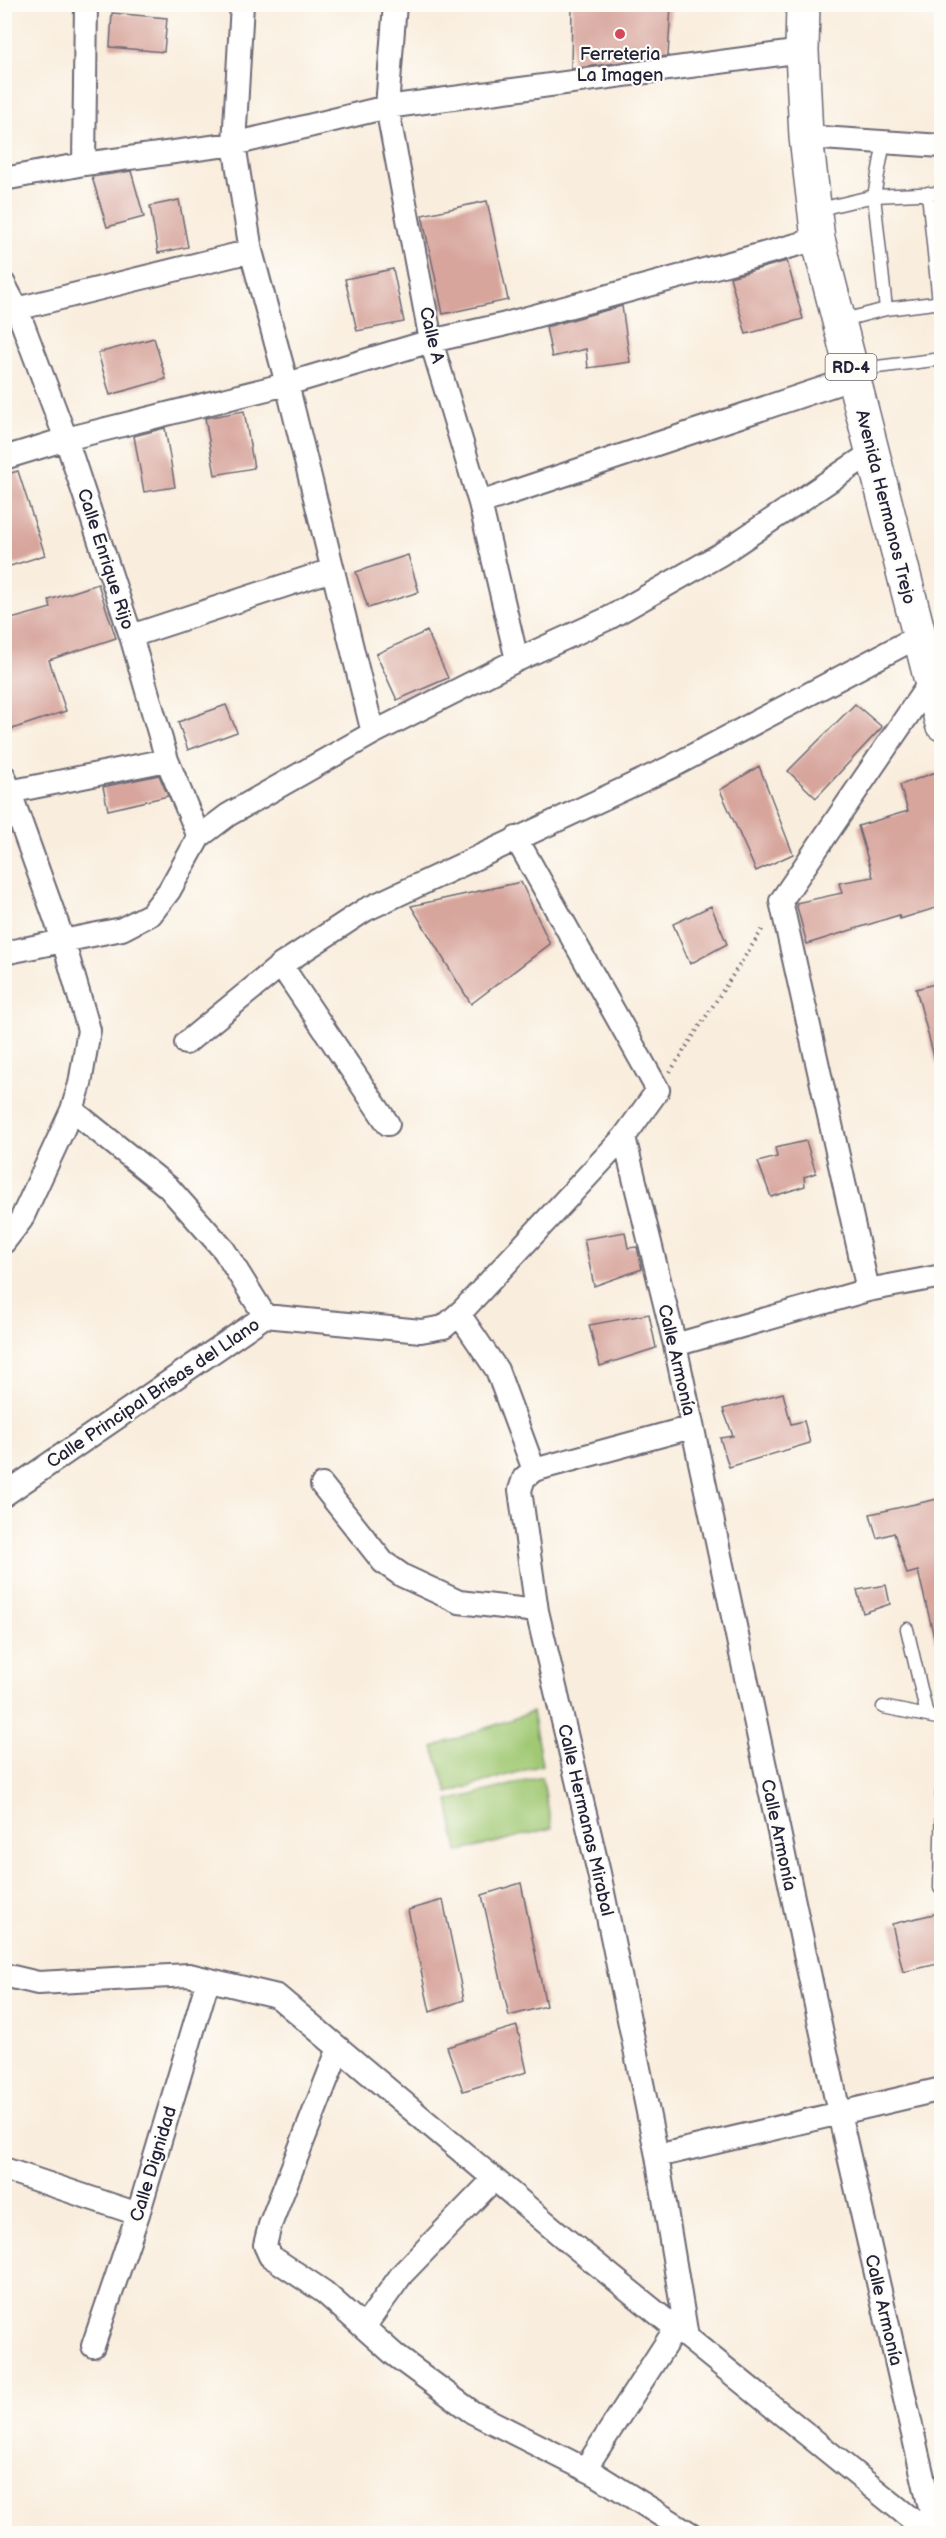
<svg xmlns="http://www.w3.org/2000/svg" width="946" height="2538" font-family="'Balsamiq Sans',sans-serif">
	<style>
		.green { fill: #a1c974; stroke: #627658; stroke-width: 1.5 }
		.building { fill: #d7a59c }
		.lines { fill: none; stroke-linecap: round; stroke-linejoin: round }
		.service-casing { stroke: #6d6974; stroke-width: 15 }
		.minor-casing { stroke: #6d6974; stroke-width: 26 }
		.primary-casing { stroke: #6d6974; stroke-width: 36 }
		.path { stroke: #6d6974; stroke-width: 4; stroke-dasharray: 1.5 4.5; stroke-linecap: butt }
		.service { stroke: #fff; stroke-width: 12 }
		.minor { stroke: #fff; stroke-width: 22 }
		.primary { stroke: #fff; stroke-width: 33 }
		.poi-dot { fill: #d1495b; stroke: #fdfcf7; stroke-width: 2 }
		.labels { text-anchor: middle; stroke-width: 4.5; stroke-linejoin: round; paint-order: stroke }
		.shield { fill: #fdfcf7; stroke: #646373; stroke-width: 1.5 }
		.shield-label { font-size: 16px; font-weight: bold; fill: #22223b }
		.poi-label { font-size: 18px; fill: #22223b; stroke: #fdfcf7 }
		.street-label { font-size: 18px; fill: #22223b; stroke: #fdfcf7 }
	</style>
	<rect width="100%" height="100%" fill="#fdfcf7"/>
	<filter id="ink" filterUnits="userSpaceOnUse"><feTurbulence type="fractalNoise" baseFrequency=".0167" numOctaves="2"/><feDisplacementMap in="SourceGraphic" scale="12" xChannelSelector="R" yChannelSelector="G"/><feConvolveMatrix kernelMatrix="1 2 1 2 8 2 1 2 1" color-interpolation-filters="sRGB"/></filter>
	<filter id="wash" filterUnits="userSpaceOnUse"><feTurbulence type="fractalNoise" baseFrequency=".008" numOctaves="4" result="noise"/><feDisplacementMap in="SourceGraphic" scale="24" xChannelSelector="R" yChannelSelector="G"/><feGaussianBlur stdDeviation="1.35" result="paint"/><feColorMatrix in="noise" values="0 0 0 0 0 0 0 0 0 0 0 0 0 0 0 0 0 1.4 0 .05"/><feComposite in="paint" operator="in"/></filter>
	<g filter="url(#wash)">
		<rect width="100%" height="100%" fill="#f9eddd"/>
		<path class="green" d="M532,1712l10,53 -94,28 -15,-46z
			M542,1777l10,51 -94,24 -10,-51z"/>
		<g id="blocks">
			<path class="building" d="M572,4h99l-3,52 -97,13z
				M112,13l55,5 -3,34 -54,-5z
				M131,171l13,46 -37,10 -15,-50z
				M179,200l9,47 -30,6 -8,-47z
				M487,201l21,99 -65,14 -21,-99z
				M787,261l16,58 -57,15 -16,-57z
				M393,269l11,53 -47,9 -12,-52z
				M622,306l8,56 -42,6 -2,-19 -34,8 -6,-30z
				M154,338l12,41 -56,16 -12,-42z
				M244,411l10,57 -39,7 -10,-57z
				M165,428l10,59 -31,5 -10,-56z
				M18,471l27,84 -41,13v-93z
				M408,555l11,37 -51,16 -12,-36z
				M98,584l18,54 -67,22 17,51 -54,18 -8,-23v-85l47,-13 -2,-8z
				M427,631l21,47 -51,22 -21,-46z
				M855,704l27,23 -66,71 -28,-27z
				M226,705l11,27 -49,18 -10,-28z
				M759,766l34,88 -37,17 -36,-81z
				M936,772l6,19v115l-42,13 -1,-4 -92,29 -11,-41 46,-10 -3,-10 34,-6 -15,-51 50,-15 -8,-26z
				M159,775l9,21 -60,14 -5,-23z
				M521,882l29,62 -79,60 -60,-98z
				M711,906l16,38 -37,20 -17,-40z
				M942,982v82h-6l-20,-75z
				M806,1141l10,32 -12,4 1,9 -34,11 -13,-35 19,-5 -2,-9z
				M625,1232l3,16 9,-1 5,22 -48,17 -10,-47z
				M649,1314l7,34 -56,18 -11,-41z
				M783,1393l8,31 13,-3 6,22 -81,24 -9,-29 13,-2 -10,-27z
				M942,1498v142l-7,1 -17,-70 -11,3 -13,-41 -17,5 -7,-24z
				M886,1585l4,19 -27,9 -6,-23z
				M521,1883l25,123 -37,10 -27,-121z
				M443,1900l21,100 -34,12 -22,-102z
				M942,1912v51l-39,9 -11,-48z
				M517,2026l10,46 -64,19 -16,-44z"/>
		</g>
	</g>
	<g filter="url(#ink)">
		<use href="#blocks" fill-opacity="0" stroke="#6d6974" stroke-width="1.5"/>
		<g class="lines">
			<defs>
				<path id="service" d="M928,193l11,110
					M942,193l-68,3 12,113 56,-7
					M816,210l58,-14 10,-54
					M840,321l46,-12
					M853,370l89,-11
					M907,1629l20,86
					M883,1707l59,12
					M940,1888l2,-95"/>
				<path id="minor" d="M242,4l-8,140 17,107 36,133 86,349
					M395,4l-8,103 44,234 49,162 37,157
					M806,137l136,9
					M84,164l2,-160
					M4,179l80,-15 150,-20 153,-37 415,-56
					M4,284l13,25 49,130 65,197 36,124 32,77
					M4,312l247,-61
					M4,458l62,-19 221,-55 144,-43 71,-16 316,-86
					M480,503l374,-125
					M131,636l201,-66
					M4,776l59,164 26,90 -9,54 -8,26 -51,110 -17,22
					M4,793l163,-33
					M4,953l118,-24 29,-15 18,-23 30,-54 29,-22 145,-82 144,-73 92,-42 112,-64 150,-101
					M281,965l107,159
					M186,1043l95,-78 84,-55 306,-143 248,-131
					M72,1110l96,77 56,63 41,66
					M624,1137l51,208 164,768 97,421
					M868,1290l-87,-389 150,-220
					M459,1314l38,56 37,100
					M675,1345l193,-55 74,-14
					M322,1485l61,77 20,14 56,26 78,9
					M4,1495l261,-179 156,15 23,-4 19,-17 161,-173 34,-47 -142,-252
					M4,1975l34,8 151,-8 88,21 286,241 367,297
					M339,2048l-69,177 -5,20 5,11 54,36 72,64 76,56 125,63 94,59
					M657,2156l285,-67
					M4,2169l134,45
					M364,2327l38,-53 92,-95
					M687,2337l-30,-181 -58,-283 -62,-262 -17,-121 4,-12 10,-8 158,-43
					M93,2346l45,-132 70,-234
					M585,2469l91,-141"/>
				<path id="primary" d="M803,4l-1,47 4,86 12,102 124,485"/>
			</defs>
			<use href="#service" class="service-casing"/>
			<use href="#minor" class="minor-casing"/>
			<use href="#primary" class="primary-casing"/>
			<path class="path" d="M670,1072l94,-145"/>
			<use href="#service" class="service"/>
			<use href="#minor" class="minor"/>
			<use href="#primary" class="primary"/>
		</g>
	</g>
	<circle class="poi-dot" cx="620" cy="34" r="6"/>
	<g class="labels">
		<rect class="shield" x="825.5" y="354" width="51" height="26" rx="4.5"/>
		<g class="shield-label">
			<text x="851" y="373">RD-4</text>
		</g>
		<g class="poi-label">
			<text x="620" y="60">Ferreteria<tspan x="620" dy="21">La Imagen</tspan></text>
		</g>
		<g class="street-label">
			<text transform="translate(432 335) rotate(77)" y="6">Calle A</text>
			<text transform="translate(886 507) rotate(76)" y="6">Avenida Hermanos Trejo</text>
			<text transform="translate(106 559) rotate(72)" y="6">Calle Enrique Rijo</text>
			<text transform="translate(677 1360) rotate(77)" y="6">Calle Armonía</text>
			<text transform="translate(153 1393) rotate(-34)" y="6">Calle Principal Brisas del Llano</text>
			<text transform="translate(586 1820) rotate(77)" y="6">Calle Hermanas Mirabal</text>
			<text transform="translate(779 1835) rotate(78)" y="6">Calle Armonía</text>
			<text transform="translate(153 2164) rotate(-73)" y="6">Calle Dignidad</text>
			<text transform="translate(884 2310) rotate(77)" y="6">Calle Armonía</text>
		</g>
	</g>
	<rect width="946" height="2538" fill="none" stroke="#fdfcf7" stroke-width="24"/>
</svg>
